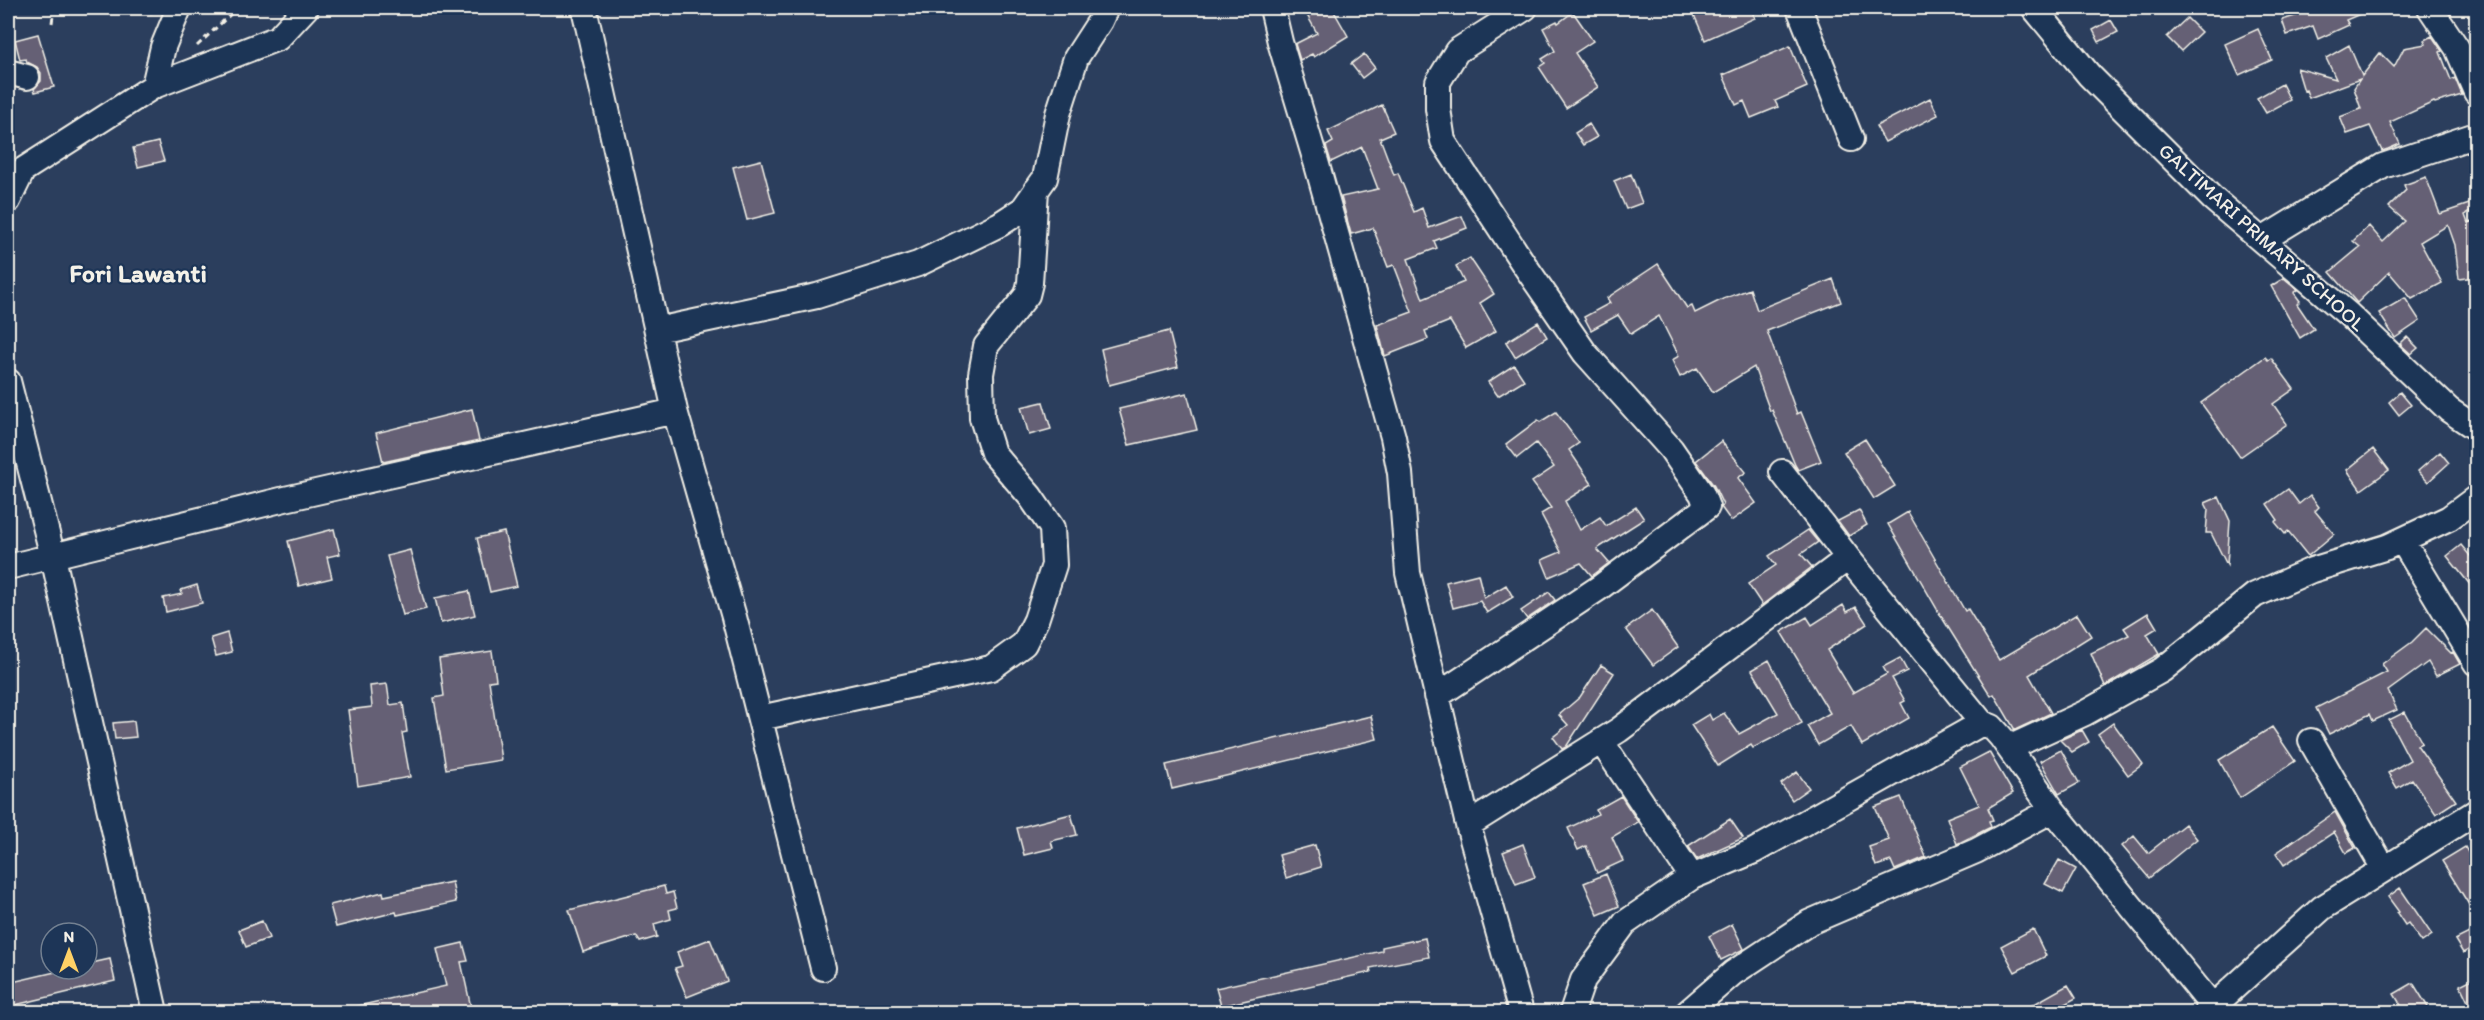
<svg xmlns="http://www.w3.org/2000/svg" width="2484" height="1020" font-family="Itim,sans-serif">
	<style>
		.building { fill: #656074; stroke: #f4f1e8; stroke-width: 1.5 }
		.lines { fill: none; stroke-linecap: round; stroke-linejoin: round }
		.minor-casing { stroke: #f4f1e8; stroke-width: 28 }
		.path { stroke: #f4f1e8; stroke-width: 3; stroke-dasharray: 6 4.5; stroke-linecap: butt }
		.minor { stroke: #1d3557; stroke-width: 24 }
		.labels { text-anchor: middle; stroke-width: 4.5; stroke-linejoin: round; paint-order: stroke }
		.street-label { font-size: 20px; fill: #f4f1e8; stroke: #1d3557 }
		.district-label { font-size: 26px; font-weight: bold; fill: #f4f1e8; stroke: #1d3557 }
	</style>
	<rect width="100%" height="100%" fill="#2b3e5d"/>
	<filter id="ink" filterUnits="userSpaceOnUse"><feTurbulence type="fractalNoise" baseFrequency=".0167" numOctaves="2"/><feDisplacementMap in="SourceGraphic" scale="12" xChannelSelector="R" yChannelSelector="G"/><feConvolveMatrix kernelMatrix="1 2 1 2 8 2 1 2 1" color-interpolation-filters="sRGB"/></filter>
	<g filter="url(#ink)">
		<path class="building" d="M1322,8h10l16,28 -34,21 -2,-3 -12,6 -5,-16 22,-11 -10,-18z
			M1691,8h59l5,10 -50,22z
			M2322,8h52l-28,12 3,5 -31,14 -5,-13 -26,9 -5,-15z
			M1573,12l20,29 -18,12 23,34 -32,21 -27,-41 6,-4 -3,-4 13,-8 -12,-23 14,-7 1,2z
			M2187,18l14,14 -20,19 -14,-14z
			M2111,20l7,12 -19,10 -6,-12z
			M2258,29l14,31 -33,15 -14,-31z
			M38,34l16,53 -19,5 -1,-3 7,-8v-8l-4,-6 -10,-5 -1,-3 -6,1 -5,-20z
			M2432,36l10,15 -2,1 11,28 4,-2 7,17 -27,8 -1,-1 -44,20 10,22 -12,5 -6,2 -12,-25 -23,8 -7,-17 21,-8 -7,-21 6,-9 -51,19 -3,-8 -2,1 -7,-23 39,11 -10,-21 23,-13 13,31 18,-23 14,14 10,-19 22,-4 -2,-4z
			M1790,46l17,41 -32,14 3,6 -27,11 -7,-17 -8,4 -13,-30z
			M1364,54l11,14 -13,10 -11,-14z
			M2282,84l8,16 -24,13 -9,-15z
			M1930,98l8,17 -53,27 -9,-16z
			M1382,105l12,27 -14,6 14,37 4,-2 16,39 8,-4 7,20 33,-12 5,12 -33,13 3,7 -29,11 15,40 41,-17 -8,-16 14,-8 24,36 -14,9 16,28 -30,17 -16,-27 -25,10 3,8 -43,17 -8,-31 35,-13 -18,-47 -6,2 -15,-39 -22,6 -10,-37 37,-8 -16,-42 -31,15 -5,-16 7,-4 -5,-11z
			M1589,124l8,13 -14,8 -8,-12z
			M158,142l6,19 -26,6 -5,-19z
			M761,160l14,53 -28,7 -14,-53z
			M1631,174l11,29 -16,6 -12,-28z
			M2426,177l14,37 35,-12 1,6 -11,7 3,8 8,-2v56l-17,2 -4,-34 -7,-20 -28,17 22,41 -30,16 -23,-27 -32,31 -27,-31 30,-25 -7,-6 16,-15 14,16 22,-21 -16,-14 17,-17 -2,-5z
			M1658,264l29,44 5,-2 3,7 28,-14 27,-10 7,21 76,-31 8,23 -74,29 30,83 4,-2 20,49 -23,9 -3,-5 -23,-55 -2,1 -16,-44 -41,25 -16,-24 -17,9 -8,-17 7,-4 -20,-40 -28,18 -13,-19 -27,15 -7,-13 26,-14 -3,-5z
			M2284,278l14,12 -4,3 6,8 -3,3 17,25 -14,9 -29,-52z
			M2405,298l15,23 -25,17 -16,-25z
			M1538,322l9,15 -32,20 -9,-15z
			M1169,331l9,36 -69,18 -8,-36z
			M2407,337l11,11 -7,6 -11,-10z
			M2265,357l3,3 3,-2 23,31 -21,15 14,20 -47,33 -39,-54z
			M1514,365l10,15 -26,16 -10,-14z
			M2400,392l11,13 -12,10 -10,-13z
			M1187,393l10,37 -68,15 -10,-36z
			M1043,402l8,27 -22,6 -8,-28z
			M472,409l7,32 -96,21 -7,-29z
			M1556,412l23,31 -10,7 23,34 -27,17 15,29 20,-13 6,9 30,-19 8,12 -47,30 12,14 -17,13 -11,-13 -32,14 -7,-17 19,-8 -20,-38 10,-6 -19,-26 22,-15 -18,-24 -19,15 -11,-14 32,-24 2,2z
			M1865,439l30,47 -21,13 -30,-47z
			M1721,441l25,31 -8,6 18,25 -25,18 -10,-14 2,-2 -9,-19 -18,-25z
			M2373,449l16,21 -28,20 -14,-20z
			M2440,452l9,11 -21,19 -10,-11z
			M2288,489l11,15 11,-9 9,12 -4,4 19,23 -26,22 -20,-25 -3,3 -10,-12 3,-2 -11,-16z
			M2219,497l11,24 -3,44 -16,-32h-5l2,-24 -3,-6z
			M1859,510l8,15 -18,11 -11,-15z
			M1908,512l57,99 3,-2 31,51 78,-46 14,22 -62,39 22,38 -36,17 -21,-36 -3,2 -50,-80 -53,-92z
			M334,529l6,25 -13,3 5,21 -33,8 -11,-45z
			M1808,530l10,12 -17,12 11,13 -50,38 -14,-21 28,-19 -7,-9z
			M504,532l13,54 -27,6 -13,-54z
			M2461,545l15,18v29l-29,-36z
			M410,550l16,59 -23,6 -16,-59z
			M1478,574l6,24 22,-13 7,12 -26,16 -7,-12 -27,7 -7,-26z
			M197,585l5,18 -36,9 -3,-14 19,-4 -1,-4z
			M469,591l6,24 -34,8 -6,-25z
			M1549,592l6,8 -28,19 -6,-8z
			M1843,605l4,7 9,-5 11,17 -40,26 26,43 34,-19 -4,-7 17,-9 7,13 -15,7 13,23 -4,2 8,15 -47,27 -11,-19 -33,19 -11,-19 23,-13 -49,-81 26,-15 5,8z
			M1652,610l26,37 -25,18 -27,-36z
			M2148,613l9,15 -10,6 12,20 -54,32 -14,-33 38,-18 -5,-7z
			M2426,628l25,25 2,-1 7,12 -24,12 -8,-14 -40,29 9,19 -24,11 -3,-7 -41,20 -13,-26 71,-36 -5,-8 30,-22z
			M227,633l5,19 -16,4 -5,-18z
			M492,651l4,29 -7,1 12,79 -55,9 -12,-71 10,-2 -5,-37z
			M1769,660l33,63 -49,25 -2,-3 -33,21 -27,-41 18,-11 3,6 12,-7 15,21 39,-21 -26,-43z
			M1601,665l13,8 -48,74 -4,2 -9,-12 15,-12 -9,-10 21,-18z
			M387,684l3,21 13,-2 4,29 -5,1 8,44 -52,9 -10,-76 24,-3 -2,-21z
			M2405,712l17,31 -5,2 39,56 -20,13 -24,-35 -15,9 -9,-15 22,-13 -21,-40z
			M1371,716l6,23 -205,50 -6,-24z
			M134,721l2,16 -21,2 -2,-16z
			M2113,723l30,41 -15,11 -30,-41z
			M2272,727l23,34 -55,37 -21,-38z
			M2082,730l7,12 -17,10 -12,-12z
			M2061,750l18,33 -20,11 -19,-33z
			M1989,752l24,41 -25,15 5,12 -4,1 2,6 -34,17 -10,-26 32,-13 -19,-38z
			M1797,772l12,16 -17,12 -11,-16z
			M1621,796l17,26 -26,15 11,24 -26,12 -11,-27 -8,4 -10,-22 30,-14 -2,-4z
			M1901,797l25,60 -31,13 -4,-9 -15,5 -7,-19 20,-7 -14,-33z
			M2335,812l20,36 -9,5 -12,-21 -50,33 -8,-12z
			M1071,814l6,21 -26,6 2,7 -29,7 -7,-27z
			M1730,819l13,19 -46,21 -9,-13z
			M2185,824l12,15 -48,39 -27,-32 12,-10 14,17z
			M1523,844l12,33 -19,7 -13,-32z
			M1315,845l6,22 -35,11 -7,-23z
			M2465,847l11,20v49l-34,-55z
			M2059,860l17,9 -13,24 -18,-9z
			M1606,874l13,32 -21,9 -14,-32z
			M452,882l4,20 -59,13 -1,-3 -60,15 -6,-22 53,-13 1,4z
			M664,886l2,8 7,-2 4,16 -8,2 2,9 -17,5 3,13 -17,5 -4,-6 -53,16 -14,-42z
			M2400,888l32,47 -10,7 -14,-19 -3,2 -8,-12 2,-1 -11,-15z
			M262,921l7,17 -23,9 -7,-17z
			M1732,924l12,25 -23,11 -12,-24z
			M2033,929l13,27 -31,16 -14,-26z
			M2471,932l5,14 -13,7 -8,-13z
			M1425,938l4,19 -59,11 1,4 -150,34 -5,-18 166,-37v-4z
			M710,939l17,42 -40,16 -12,-29 7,-2 -5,-14z
			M463,943l5,18 -7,1 11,50h-113l-1,-6 88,-20 -9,-37z
			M110,959l5,22 -104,25 -3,-23 60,-14h19v-5z
			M2476,977v35h-3l-13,-27z
			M2413,983l18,29h-26l-11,-18z
			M2068,985l8,13 -26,14h-30z"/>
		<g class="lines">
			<defs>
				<path id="minor" d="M584,8l91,403 59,206 89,351
					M1272,8l8,34 37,123 76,272 7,36 8,100 60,252 53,187
					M1799,8l52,131
					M2034,8l55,67 123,123 137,117 100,95 27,18
					M2430,8l27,40 19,44
					M8,72l19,5
					M154,86l9,-39 16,-39
					M8,201l15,-31 131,-84 124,-48 28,-30
					M2262,240l121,-74 93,-31
					M657,330l160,-34 101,-32 82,-40 23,-15 22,-31 13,-64 18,-56 24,-37 6,-13
					M8,381l45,176 102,455
					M1782,472l66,86 134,165 10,4 9,10 52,73 164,202
					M2402,540l74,123
					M8,567l277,-68 390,-88
					M1437,696l162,-108 108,-81 -5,-13 -31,-45 -86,-96 -62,-90 -80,-122 -5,-32v-27l19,-31 68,-43
					M760,718l231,-50 33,-24 12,-24 18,-55 -2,-37 -22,-32 -37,-43 -11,-35 -1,-44 5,-28 41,-51 3,-12 6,-93
					M1601,741l91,136
					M2311,741l73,128
					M2009,748l76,-35 77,-43 93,-75 57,-25 75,-23 62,-29 27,-20
					M1468,825l151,-95 229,-172
					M1572,1012l11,-32 42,-57 67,-46 62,-26 228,-128
					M1688,1012l45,-39 77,-51 166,-71 77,-41
					M2207,1012l115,-104 154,-96"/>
			</defs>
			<use href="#minor" class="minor-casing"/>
			<path class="path" d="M150,8l3,9
				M52,23l2,-15
				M197,46l40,-38"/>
			<use href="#minor" class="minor"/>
		</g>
	</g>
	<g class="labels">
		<g class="street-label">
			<text transform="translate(2262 237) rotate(42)" y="7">GALTIMARI PRIMARY SCHOOL</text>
		</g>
		<g class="district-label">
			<text x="138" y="282">Fori Lawanti</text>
		</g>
	</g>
	<rect width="2484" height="1020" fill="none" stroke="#1d3557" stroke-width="30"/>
	<rect x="15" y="15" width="2454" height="990" fill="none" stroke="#f4f1e8" stroke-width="2" filter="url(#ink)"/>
	<g transform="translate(69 951)"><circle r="28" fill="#1d3557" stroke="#738091" stroke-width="1.5"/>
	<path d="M0-4.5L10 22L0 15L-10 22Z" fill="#ffd166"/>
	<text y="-9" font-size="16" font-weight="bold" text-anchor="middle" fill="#f4f1e8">N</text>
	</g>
</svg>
